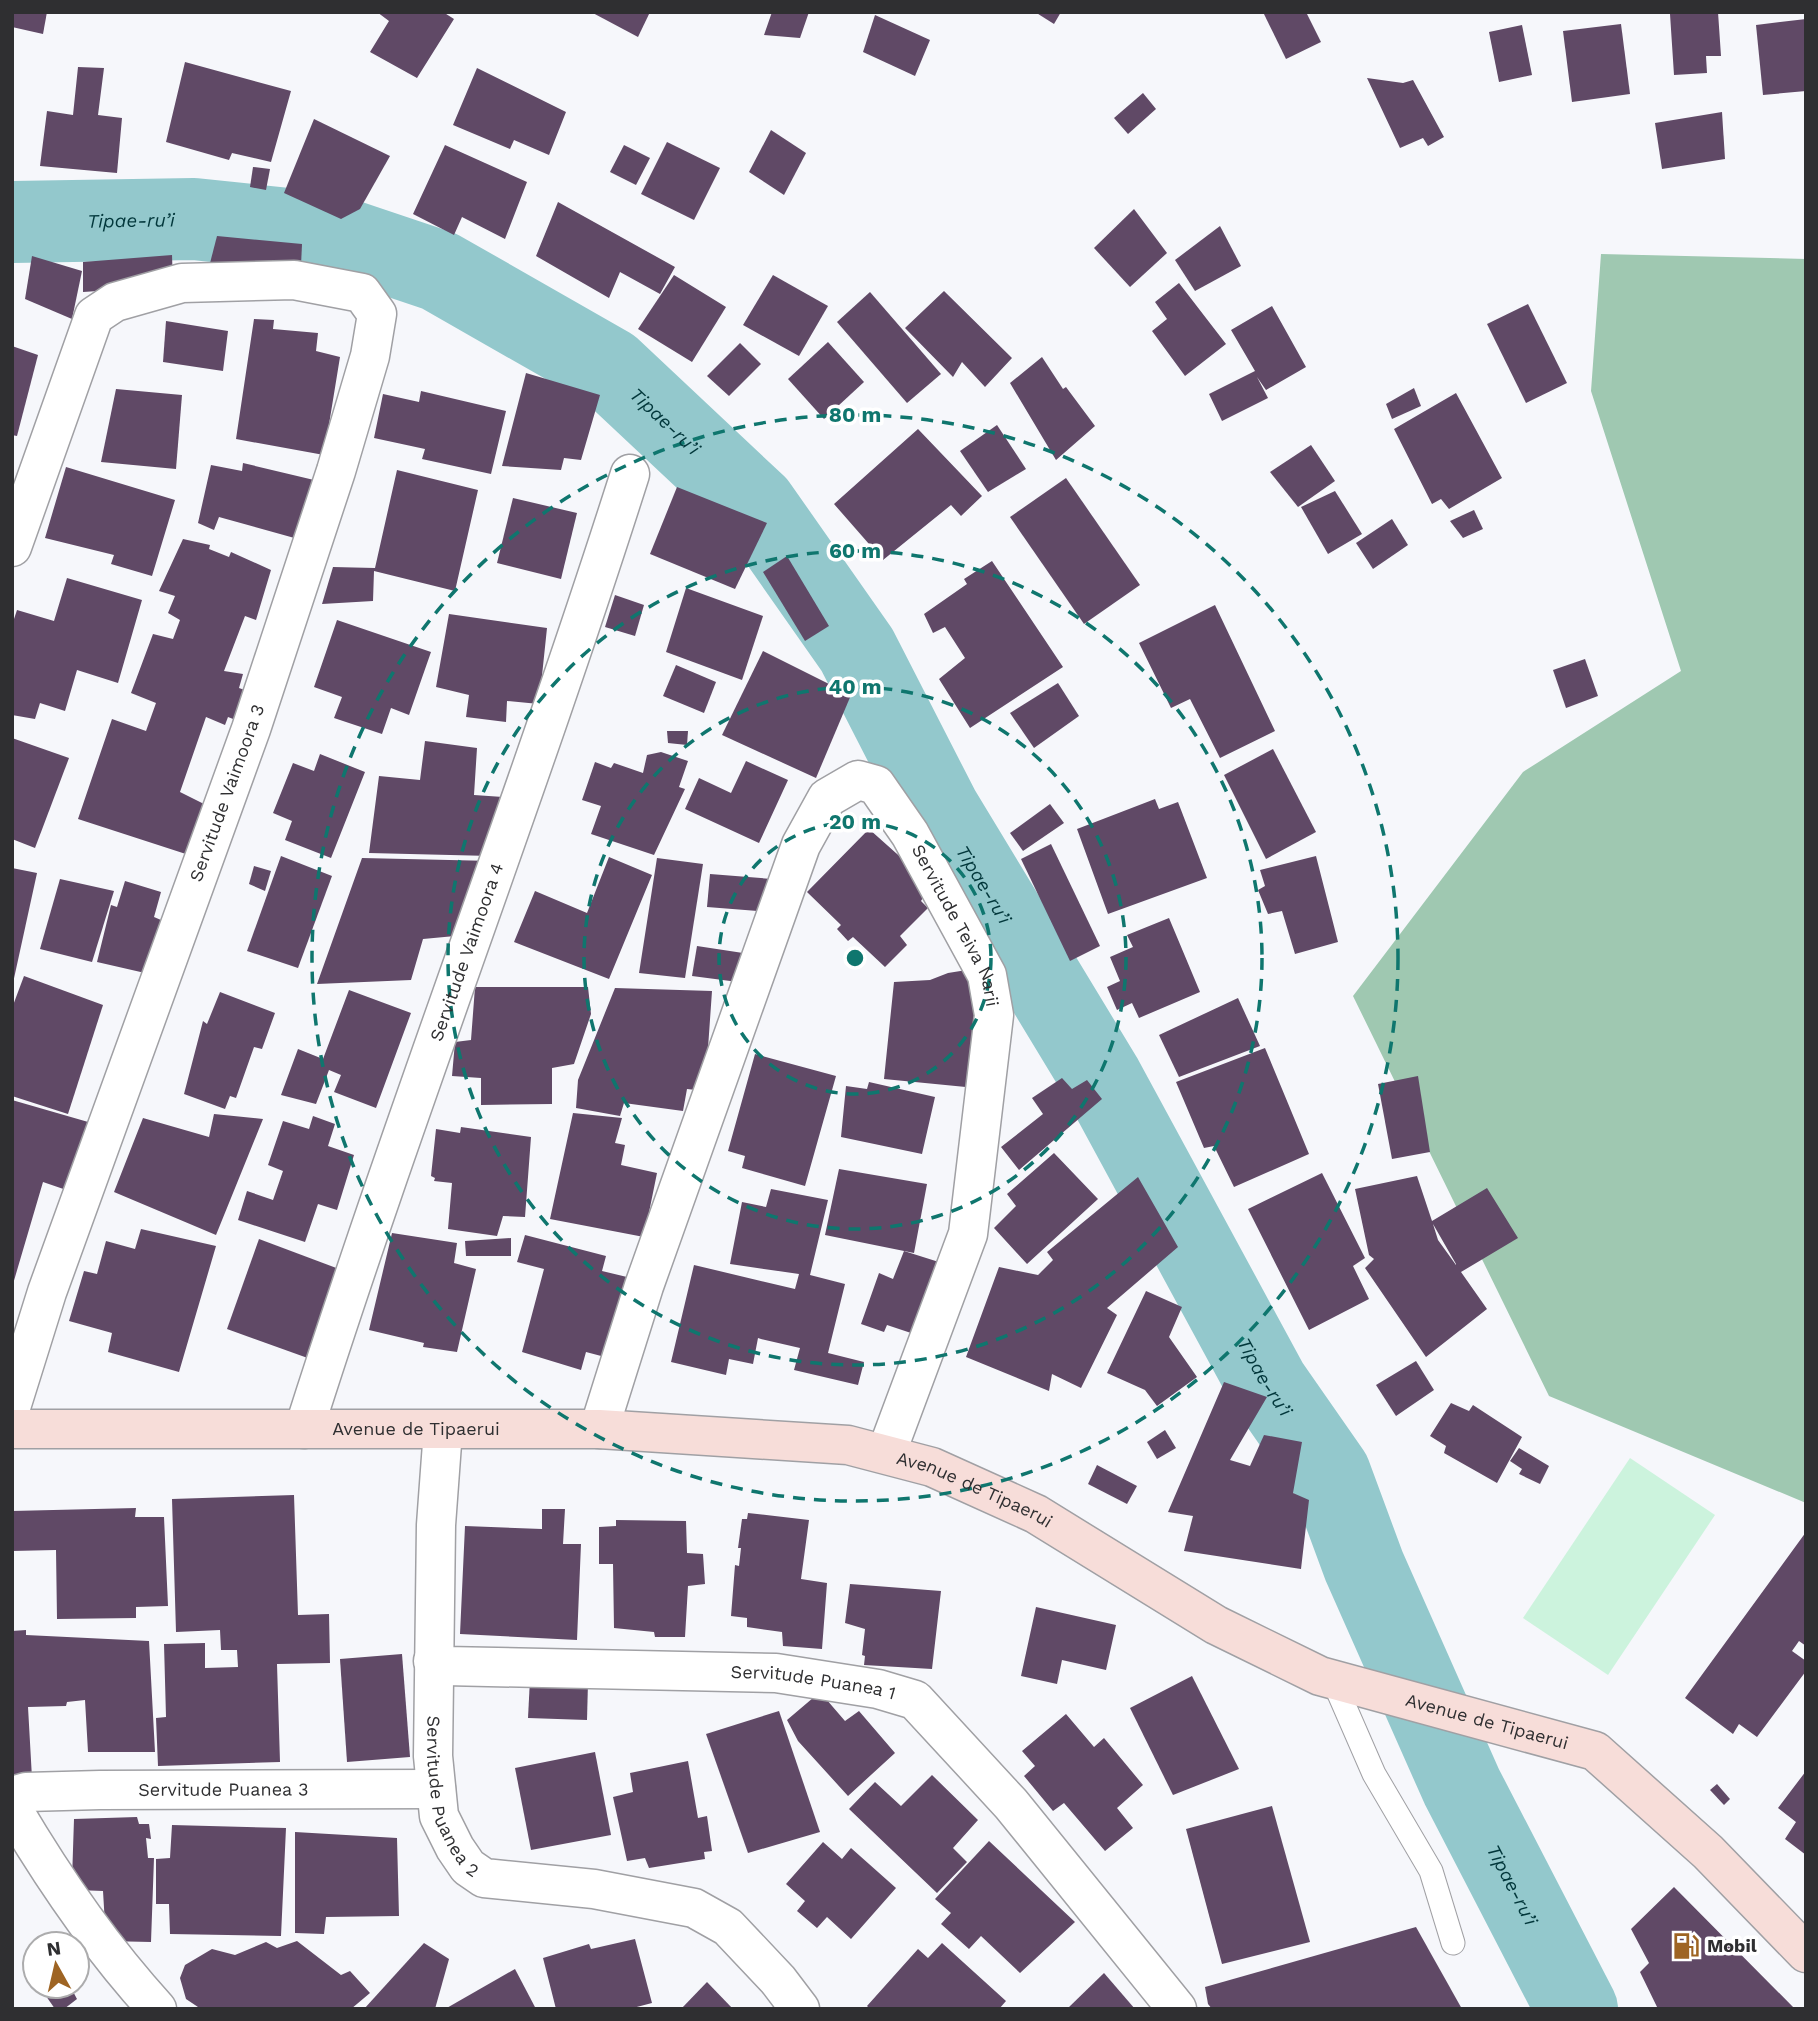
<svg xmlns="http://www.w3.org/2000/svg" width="1818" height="2021" font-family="'Work Sans',sans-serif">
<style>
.green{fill:#ccf3dd}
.forest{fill:#9fc8b1}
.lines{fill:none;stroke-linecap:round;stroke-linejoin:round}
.river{stroke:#93c8cc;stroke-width:82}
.building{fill:#604966;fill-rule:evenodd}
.lane-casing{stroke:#a0a0a4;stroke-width:25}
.street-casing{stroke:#a0a0a4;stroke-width:41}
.secondary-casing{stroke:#a0a0a4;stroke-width:41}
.lane{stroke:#fff;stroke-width:23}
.street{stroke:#fff;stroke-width:38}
.secondary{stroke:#f7ddd9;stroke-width:38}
.ring{fill:none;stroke:#0f766e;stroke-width:3.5;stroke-dasharray:12 9}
.labels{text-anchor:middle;stroke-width:7;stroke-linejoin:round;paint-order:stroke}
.street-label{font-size:18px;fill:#2f2f31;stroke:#fff}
.poi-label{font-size:18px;font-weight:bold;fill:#2f2f31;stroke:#fff;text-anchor:start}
.water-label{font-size:19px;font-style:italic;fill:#02373b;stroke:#fff}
.centre{fill:#0f766e;stroke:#fff;stroke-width:3.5}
.ring-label{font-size:21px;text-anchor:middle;font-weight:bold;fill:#0f766e;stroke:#fff;stroke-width:7;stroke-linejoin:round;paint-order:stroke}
</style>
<rect width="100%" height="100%" fill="#f6f7fb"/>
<polygon class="green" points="1630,1458 1715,1515 1608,1675 1523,1618"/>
<polygon class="forest" points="1601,254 1806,259 1806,1503 1549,1396 1353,996 1523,772 1681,671 1591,391"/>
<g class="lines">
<path class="river" id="s1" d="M 12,222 L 194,219 L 326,233 L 439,271 L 609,368 L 756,506 L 857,650 L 939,810 L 1102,1079 L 1268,1385 L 1330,1474 L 1364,1566 L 1462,1787 L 1577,2009"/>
</g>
<g class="building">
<polygon points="12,12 47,12 43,34 12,27"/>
<polygon points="377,12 443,12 454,19 417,78 370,52 389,21"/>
<polygon points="591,12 650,12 638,37"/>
<polygon points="772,12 809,12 800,38 764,35"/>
<polygon points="1035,12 1061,12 1054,24"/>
<polygon points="1263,12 1306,12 1321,42 1286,59"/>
<polygon points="1718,12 1721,56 1706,56 1707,73 1674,75 1670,14"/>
<polygon points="875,15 930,40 915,76 863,52"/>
<polygon points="1806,19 1806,91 1763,95 1756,25"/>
<polygon points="1621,24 1630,94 1572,102 1563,31"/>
<polygon points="1522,25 1532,75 1499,82 1489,32"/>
<polygon points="185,62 291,91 271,162 232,153 229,160 166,142"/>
<polygon points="78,67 104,68 98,115 122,118 117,173 40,166 47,111 73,115"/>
<polygon points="477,68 566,112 549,155 514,140 510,149 453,125"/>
<polygon points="1367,78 1403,83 1413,80 1444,137 1428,146 1423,138 1400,148"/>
<polygon points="1143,93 1156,109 1128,134 1114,118"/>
<polygon points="1722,112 1725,159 1662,169 1655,123"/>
<polygon points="314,119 390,156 360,209 341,219 284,193"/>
<polygon points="771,130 806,153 784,195 749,172"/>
<polygon points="667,142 720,168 694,220 641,194"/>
<polygon points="445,145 527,182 505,239 462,217 454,235 413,214"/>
<polygon points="624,145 650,158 636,185 610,172"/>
<polygon points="253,167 270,169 266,190 250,187"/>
<polygon points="558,202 675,267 660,294 620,272 609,298 536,256"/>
<polygon points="1134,209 1167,253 1130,287 1094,248"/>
<polygon points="1220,226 1241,266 1195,291 1175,260"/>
<polygon points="217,236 302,244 301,266 209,267"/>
<polygon points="172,255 173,286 83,292 83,262"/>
<polygon points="32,256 82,271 72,319 25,299"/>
<polygon points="674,275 726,307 692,362 638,329"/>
<polygon points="773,275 828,306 799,356 743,325"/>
<polygon points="1179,283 1226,344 1185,376 1152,331 1167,319 1155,302"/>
<polygon points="944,291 1012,358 985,387 962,362 953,377 905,328"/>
<polygon points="870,292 941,374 907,403 837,322"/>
<polygon points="1528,304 1567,383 1526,403 1487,324"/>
<polygon points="1272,306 1306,367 1266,390 1257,377 1268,398 1222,421 1209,394 1255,371 1231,330"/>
<polygon points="254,319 274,320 273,329 318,333 316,351 340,357 324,455 236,439"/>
<polygon points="166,321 228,331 223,371 163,362"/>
<polygon points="828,342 864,382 824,419 788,379"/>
<polygon points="740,343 761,364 729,396 707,376"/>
<polygon points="12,346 38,355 17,436 12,435"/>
<polygon points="1042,357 1063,389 1066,387 1095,426 1056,460 1010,383"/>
<polygon points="526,373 600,395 581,460 564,458 561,470 502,466"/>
<polygon points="1414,388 1421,406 1392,419 1386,404"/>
<polygon points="116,389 182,395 176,469 101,462"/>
<polygon points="421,391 506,411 491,474 422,459 425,449 374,438 383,394 419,402"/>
<polygon points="1456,393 1502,478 1449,509 1441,499 1432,504 1394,429"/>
<polygon points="997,425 1026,469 988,492 960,451"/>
<polygon points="918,429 982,496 961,516 951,505 883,560 834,504"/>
<polygon points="1311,445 1335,481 1298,507 1270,472"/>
<polygon points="243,463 314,480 298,539 219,517 214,530 198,523 211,465 242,471"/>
<polygon points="66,467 175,500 152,576 111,564 114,555 45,538"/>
<polygon points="397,470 478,490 455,591 374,571 373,601 322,604 333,567 375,568"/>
<polygon points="1066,478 1140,585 1084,624 1010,517"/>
<polygon points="677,487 767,523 735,589 650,554"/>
<polygon points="1335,491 1362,534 1328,554 1301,507"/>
<polygon points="513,498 577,513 561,579 497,563"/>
<polygon points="1474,510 1483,529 1463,538 1450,521"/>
<polygon points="1392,519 1408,545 1373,569 1356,543"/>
<polygon points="183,539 210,545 209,549 229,557 231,552 271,570 256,620 245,616 224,671 243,674 239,688 256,694 246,724 228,717 225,725 206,717 180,792 208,806 192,856 78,819 112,719 146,731 156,703 131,693 153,634 173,639 180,620 168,613 175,596 159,591"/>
<polygon points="787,556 829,626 805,641 763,572"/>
<polygon points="992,561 1063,667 970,728 939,679 965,658 945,627 933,633 924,614 967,584 964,579"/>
<polygon points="67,578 142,600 118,683 77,670 65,711 40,703 35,719 12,715 12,625 17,610 54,621"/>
<polygon points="686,588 763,616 742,680 666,652"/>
<polygon points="615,595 644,605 635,636 605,627"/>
<polygon points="1215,605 1275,731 1220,758 1190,699 1171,708 1139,643"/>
<polygon points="449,614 547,628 539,704 507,701 506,722 466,717 469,695 436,687"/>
<polygon points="337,620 431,652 409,715 391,708 382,734 334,718 342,697 314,687"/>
<polygon points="763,651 851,695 816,778 722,735"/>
<polygon points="1585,659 1598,696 1566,708 1553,670"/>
<polygon points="676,665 716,682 704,713 663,696"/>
<polygon points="1058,683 1079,716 1034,748 1010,713"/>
<polygon points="667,731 688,731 687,745 668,743"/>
<polygon points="12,738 69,758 35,848 12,839"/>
<polygon points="425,741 477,748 474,795 503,797 491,856 369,853 379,776 420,780"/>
<polygon points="1273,749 1316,832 1266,859 1224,775"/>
<polygon points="661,752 688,761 679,787 685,789 654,855 591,834 601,806 582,800 595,762 611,768 614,763 643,773 647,755"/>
<polygon points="320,754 365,772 331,858 285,840 292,821 273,813 293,763 314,771"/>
<polygon points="746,761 788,780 759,843 685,809 699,778 731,793"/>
<polygon points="1155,799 1159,809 1178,802 1207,878 1108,914 1077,829"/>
<polygon points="1050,804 1064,823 1023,851 1010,833"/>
<polygon points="869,829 915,870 927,891 921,901 928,908 900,936 907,945 885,967 853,937 848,941 837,929 841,925 807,892"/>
<polygon points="1051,844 1100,946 1070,961 1021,859"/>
<polygon points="281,856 332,876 298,968 247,951"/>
<polygon points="1316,856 1338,942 1295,954 1282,911 1268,914 1258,890 1265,886 1260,870"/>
<polygon points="609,857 652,875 609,979 514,942 535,891 587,913"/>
<polygon points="362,858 493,861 455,936 423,939 411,980 317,984"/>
<polygon points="657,858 703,864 685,978 639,973"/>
<polygon points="254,866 271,871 265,891 249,884"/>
<polygon points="12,868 37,873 13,983 12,983"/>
<polygon points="710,874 772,879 770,912 707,907"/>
<polygon points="60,879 114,891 92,962 40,949"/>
<polygon points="125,881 161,892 154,917 161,920 145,973 97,962 111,905 117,907"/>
<polygon points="1169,918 1200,992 1139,1018 1132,1003 1117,1010 1107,987 1120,981 1110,957 1133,947 1127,935"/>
<polygon points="697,946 743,953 738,982 692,976"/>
<polygon points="973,969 972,1006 983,1009 976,1088 884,1079 894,982 930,980 948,973"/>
<polygon points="24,976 103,1005 68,1114 12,1096 12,1008"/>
<polygon points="475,987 588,987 591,1014 574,1064 552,1068 552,1104 481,1105 481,1078 452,1076 455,1042 471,1040"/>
<polygon points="615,988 712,991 705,1091 687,1089 683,1111 624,1103 620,1116 576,1108 578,1080"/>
<polygon points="349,990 411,1013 376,1108 334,1092 341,1075 329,1070 316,1104 281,1095 298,1049 323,1059"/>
<polygon points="220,992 275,1013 262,1049 254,1047 236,1098 230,1096 225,1109 184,1094 203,1021 207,1024"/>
<polygon points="1238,998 1260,1046 1179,1077 1159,1035"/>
<polygon points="1265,1048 1309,1154 1234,1187 1214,1146 1204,1148 1176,1082"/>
<polygon points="755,1054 836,1076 805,1186 742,1168 745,1156 728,1151"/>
<polygon points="1418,1076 1430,1152 1392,1159 1378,1084"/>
<polygon points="1062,1078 1072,1089 1087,1080 1102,1099 1019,1170 1001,1147 1043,1114 1032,1098"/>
<polygon points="869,1082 935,1097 922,1154 841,1137 846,1086 867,1089"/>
<polygon points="12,1100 102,1126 78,1194 43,1182 13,1284"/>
<polygon points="573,1113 622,1118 615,1143 625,1145 621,1165 657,1173 644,1237 550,1219"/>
<polygon points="214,1114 263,1119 216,1235 114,1192 143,1118 209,1137"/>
<polygon points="313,1116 335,1124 328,1146 354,1155 337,1210 318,1204 305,1242 238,1220 247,1191 273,1200 283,1171 268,1165 283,1121 309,1129"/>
<polygon points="461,1127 531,1137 525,1217 503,1216 497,1236 448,1229 452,1183 434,1181 435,1178 431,1176 436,1129 460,1133"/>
<polygon points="1054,1153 1098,1199 1027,1264 994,1228 1016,1206 1007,1194"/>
<polygon points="839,1169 927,1184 914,1253 825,1235"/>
<polygon points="1322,1173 1365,1258 1353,1266 1369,1299 1309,1330 1248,1209"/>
<path d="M 1417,1176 L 1432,1221 L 1487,1188 L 1518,1238 L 1461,1272 L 1487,1309 L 1426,1357 L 1365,1268 L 1374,1259 L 1369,1255 L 1355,1189 ZM 1433,1224 L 1456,1264 L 1456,1265 L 1438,1240 Z"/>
<polygon points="1138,1177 1178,1247 1107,1308 1117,1315 1081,1388 1052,1374 1049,1391 966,1357 999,1267 1038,1275 1053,1260 1047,1252"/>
<polygon points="771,1189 828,1200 810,1275 845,1284 828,1353 864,1362 858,1385 794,1370 800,1348 761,1339 758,1338 753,1364 729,1359 726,1375 671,1362 694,1265 795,1289 799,1274 730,1264 742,1202 766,1207"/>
<polygon points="141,1229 216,1246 179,1372 108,1352 112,1333 69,1321 84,1271 97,1274 106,1241 135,1249"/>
<polygon points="392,1233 457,1243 454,1263 476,1269 457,1352 423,1347 424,1343 369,1330"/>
<polygon points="525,1235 606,1256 602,1271 627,1277 605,1357 586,1352 581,1370 522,1352 544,1269 517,1262"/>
<polygon points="511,1238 511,1256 466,1256 465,1241"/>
<polygon points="259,1239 347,1272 316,1361 227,1329"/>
<polygon points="904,1251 942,1263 917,1335 887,1325 884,1332 861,1324 879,1273 893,1279"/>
<polygon points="1146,1291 1182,1307 1169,1337 1197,1377 1157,1406 1145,1390 1107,1373"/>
<polygon points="1416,1361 1434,1390 1396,1416 1376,1385"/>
<polygon points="1224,1382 1267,1397 1230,1460 1250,1466 1264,1435 1302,1442 1293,1493 1309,1500 1301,1569 1184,1551 1193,1516 1168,1512"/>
<polygon points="1451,1403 1469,1411 1473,1405 1522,1437 1497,1483 1444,1453 1446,1446 1430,1436"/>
<polygon points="1165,1430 1176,1448 1157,1459 1147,1442"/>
<polygon points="1519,1448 1549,1466 1540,1484 1519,1474 1522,1469 1510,1461"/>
<polygon points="1097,1465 1137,1486 1127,1504 1088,1484"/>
<polygon points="294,1495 298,1615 329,1614 330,1663 277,1664 280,1762 158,1766 156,1718 166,1717 164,1644 205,1643 205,1668 238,1667 237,1650 221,1650 220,1630 176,1632 172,1499"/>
<polygon points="136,1508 135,1517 164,1517 168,1606 136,1607 136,1618 57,1619 56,1550 12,1551 12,1511"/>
<polygon points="542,1509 565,1509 563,1544 581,1544 577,1640 460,1634 465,1526 542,1529"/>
<polygon points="748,1513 809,1520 801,1579 827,1583 822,1649 783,1646 782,1632 747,1627 747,1618 731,1616 735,1565 739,1566 741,1548 738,1548 742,1519 747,1519"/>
<polygon points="616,1520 686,1521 687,1553 703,1554 705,1584 688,1586 685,1637 655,1637 654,1632 614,1628 613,1564 599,1564 599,1527 616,1526"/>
<polygon points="1806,1532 1806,1646 1799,1641 1792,1651 1806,1661 1806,1671 1757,1737 1739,1724 1733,1734 1685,1698"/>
<polygon points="850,1584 941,1591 932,1669 864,1665 865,1656 862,1655 865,1629 845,1623"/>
<polygon points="1036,1607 1116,1625 1106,1670 1062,1660 1057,1684 1021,1676"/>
<polygon points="26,1630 26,1635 149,1641 155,1752 88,1752 85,1700 67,1702 66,1706 28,1707 32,1778 12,1778 12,1631"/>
<polygon points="402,1654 410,1757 347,1762 340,1659"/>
<polygon points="1192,1676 1239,1769 1173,1795 1130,1708"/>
<polygon points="530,1679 588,1682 587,1720 528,1718"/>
<polygon points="820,1692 845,1721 859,1711 895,1753 848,1796 798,1741 787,1720"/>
<polygon points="779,1711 820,1832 748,1853 706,1734"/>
<polygon points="1066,1714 1094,1747 1104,1738 1143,1785 1117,1808 1133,1828 1105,1851 1064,1803 1053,1811 1024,1776 1035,1766 1022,1751"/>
<polygon points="595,1752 611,1835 531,1850 515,1768"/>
<polygon points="688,1761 698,1818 707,1816 712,1851 704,1852 705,1859 649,1868 645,1858 627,1861 613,1797 633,1792 630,1773"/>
<polygon points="1806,1771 1806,1855 1785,1839 1796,1822 1778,1808"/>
<polygon points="932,1775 978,1820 953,1848 967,1862 937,1893 849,1809 875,1782 901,1806"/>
<polygon points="1717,1784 1730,1799 1724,1805 1710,1790"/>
<polygon points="1272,1806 1310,1942 1222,1964 1186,1829"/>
<polygon points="137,1817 139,1824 149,1824 151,1839 146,1838 148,1858 154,1858 151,1942 106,1941 103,1891 77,1890 72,1880 74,1819"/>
<polygon points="172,1825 286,1828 281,1936 170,1934 169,1904 156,1904 156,1859 170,1858"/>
<polygon points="295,1832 397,1838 399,1916 326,1917 324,1934 295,1933"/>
<polygon points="989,1841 1075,1922 1020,1973 981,1936 969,1949 941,1924 951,1913 935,1899"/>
<polygon points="823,1842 842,1859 851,1848 896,1888 851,1939 827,1917 817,1928 797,1911 805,1901 786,1884"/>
<polygon points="1674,1887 1795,2009 1658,2009 1640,1972 1649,1963 1631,1929"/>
<polygon points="1416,1927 1462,2009 1212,2009 1208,2004 1205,1987"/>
<polygon points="635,1939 652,2003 629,2009 556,2009 543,1958 589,1944 591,1949"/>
<polygon points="297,1941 341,1975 350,1971 370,1993 351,2009 201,2009 186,1999 180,1978 185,1965 212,1949 235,1955 266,1942 277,1948"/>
<polygon points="424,1943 449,1959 435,2009 364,2009"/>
<polygon points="942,1943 1006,2001 999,2009 870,2009 867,2006 918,1949 928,1958"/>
<polygon points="515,1969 536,2009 445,2009"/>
<polygon points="1104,1973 1135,2009 1067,2009"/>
<polygon points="707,1982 733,2009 681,2009"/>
<polygon points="59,1986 70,1986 77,1999 64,2009 55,2009 46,1996"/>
</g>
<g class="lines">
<defs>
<polyline id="lane" points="1333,1680 1374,1774 1431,1871 1453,1943"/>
<g id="street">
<polyline points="12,547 94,316 115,302 182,283 294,280 362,293 377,314 370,356 336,471 251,729 47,1292 12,1404"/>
<path id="s2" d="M 304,1429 C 406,1108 528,795 630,474"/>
<path id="s3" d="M 599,1429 L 644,1286 L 801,845 L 827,798 L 858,780 L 876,785 L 910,834 L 987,975 L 994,1015 L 968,1234 L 886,1454"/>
<path id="s4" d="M 443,1430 L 436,1525 L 433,1756 L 439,1816 L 455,1848 L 468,1867 L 484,1878 L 594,1889 L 694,1908 L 728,1927 L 778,1980 L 800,2009"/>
<path id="s5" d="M 433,1661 L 445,1666 L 776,1673 L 878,1689 L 915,1700 L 1011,1804 L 1177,2009"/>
<path id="s6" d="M 12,1796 L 26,1792 L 100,1790 L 436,1789"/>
<path d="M 12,1808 C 55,1881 100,1947 157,2009"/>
</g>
<g id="secondary">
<path id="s7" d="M 12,1429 L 599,1429 L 848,1445 L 932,1467 L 1036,1514 L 1216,1625 L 1320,1676 L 1595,1751 L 1708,1852 L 1806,1953"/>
</g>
</defs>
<use href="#lane" class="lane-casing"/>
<use href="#street" class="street-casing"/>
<use href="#secondary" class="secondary-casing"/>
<use href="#lane" class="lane"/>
<use href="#street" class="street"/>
<use href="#secondary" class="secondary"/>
</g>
<g class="ring">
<circle cx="855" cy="958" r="136"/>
<circle cx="855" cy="958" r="271"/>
<circle cx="855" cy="958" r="407"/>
<circle cx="855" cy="958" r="543"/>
</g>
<defs>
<symbol id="fuel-bare" viewBox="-9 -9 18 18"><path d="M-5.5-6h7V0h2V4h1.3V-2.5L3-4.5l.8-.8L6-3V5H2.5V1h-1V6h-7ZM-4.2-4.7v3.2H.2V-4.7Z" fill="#9e6423" stroke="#fff" stroke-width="2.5" paint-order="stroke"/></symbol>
</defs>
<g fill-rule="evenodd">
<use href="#fuel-bare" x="1667" y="1927" width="38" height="38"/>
</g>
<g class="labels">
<g class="street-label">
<text transform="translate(227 793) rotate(-70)" y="6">Servitude Vaimoora 3</text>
<text dy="6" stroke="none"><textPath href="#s3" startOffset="889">Servitude Teiva Narii</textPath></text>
<text dy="6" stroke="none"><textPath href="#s2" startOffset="504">Servitude Vaimoora 4</textPath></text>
<text dy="6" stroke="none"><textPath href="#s7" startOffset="404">Avenue de Tipaerui</textPath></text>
<text dy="6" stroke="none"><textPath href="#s7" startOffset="971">Avenue de Tipaerui</textPath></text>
<text dy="6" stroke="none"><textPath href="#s5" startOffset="382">Servitude Puanea 1</textPath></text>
<text dy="6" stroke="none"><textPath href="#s7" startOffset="1538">Avenue de Tipaerui</textPath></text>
<text dy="6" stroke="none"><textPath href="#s6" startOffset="212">Servitude Puanea 3</textPath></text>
<text dy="6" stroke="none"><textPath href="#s4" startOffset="371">Servitude Puanea 2</textPath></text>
</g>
<g class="poi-label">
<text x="1707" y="1952">Mobil</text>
</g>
<g class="water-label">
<text dy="7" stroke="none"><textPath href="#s1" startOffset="119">Tipae-ru’i</textPath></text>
<text dy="7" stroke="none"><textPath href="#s1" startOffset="707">Tipae-ru’i</textPath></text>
<text dy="7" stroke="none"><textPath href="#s1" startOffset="1274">Tipae-ru’i</textPath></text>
<text dy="7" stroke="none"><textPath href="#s1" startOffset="1841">Tipae-ru’i</textPath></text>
<text dy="7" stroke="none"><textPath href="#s1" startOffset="2408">Tipae-ru’i</textPath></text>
</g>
</g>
<circle cx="855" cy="958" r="10" class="centre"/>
<g class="ring-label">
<text x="855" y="422">80 m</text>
<text x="855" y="558">60 m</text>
<text x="855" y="694">40 m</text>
<text x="855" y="829">20 m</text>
</g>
<rect width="1818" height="2021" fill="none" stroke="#2f2f31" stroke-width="28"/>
<g transform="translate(56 1965) rotate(352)"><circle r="33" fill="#ffffff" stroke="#acacad" stroke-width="2"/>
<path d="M0-5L12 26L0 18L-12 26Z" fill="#9e6423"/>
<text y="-10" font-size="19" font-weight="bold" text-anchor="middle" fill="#2f2f31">N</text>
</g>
</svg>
